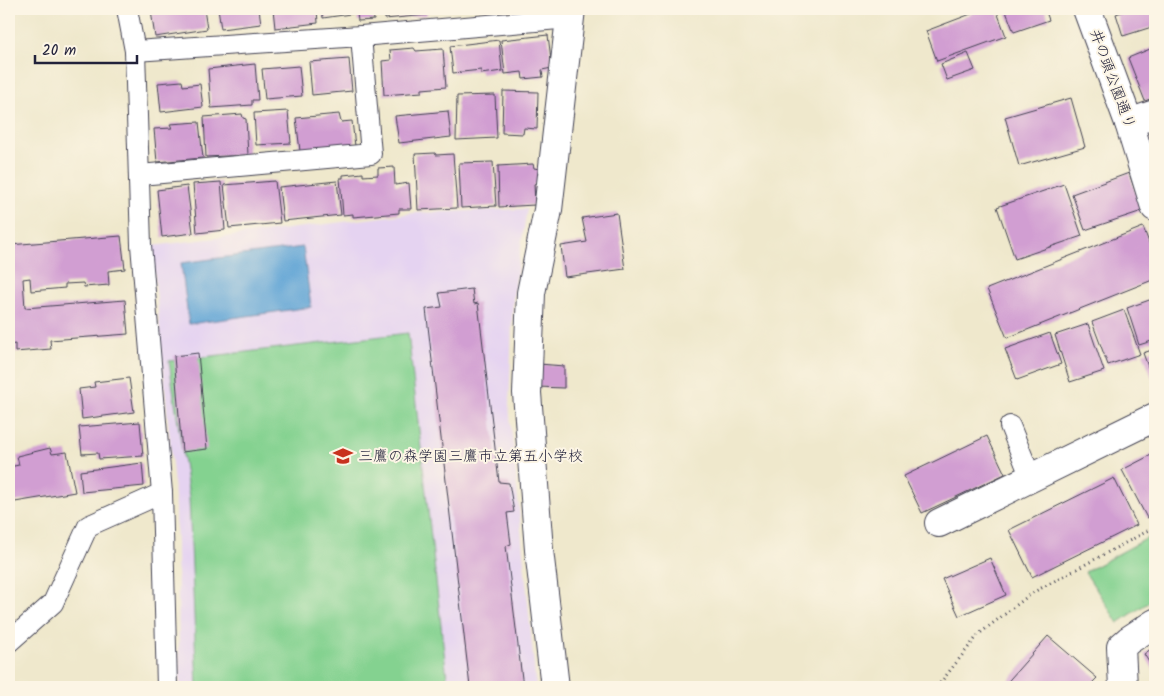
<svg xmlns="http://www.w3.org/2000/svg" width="1164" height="696" font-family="Kalam,'Klee One',sans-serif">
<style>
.built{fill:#e5d3f1}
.green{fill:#84d290;stroke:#537a66}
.water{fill:#62a5d6;stroke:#426488}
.building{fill:#d19ed2}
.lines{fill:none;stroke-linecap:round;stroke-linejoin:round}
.service-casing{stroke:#414051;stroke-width:22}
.minor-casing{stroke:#414051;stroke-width:30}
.path{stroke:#414051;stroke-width:3;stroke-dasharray:1 4;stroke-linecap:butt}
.service{stroke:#fff;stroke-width:20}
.minor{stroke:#fff;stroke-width:28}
.labels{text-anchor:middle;stroke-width:4;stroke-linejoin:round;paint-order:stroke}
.street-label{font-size:15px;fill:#22223b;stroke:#fcf5e5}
.poi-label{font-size:15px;fill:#22223b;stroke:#fcf5e5;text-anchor:start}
</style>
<rect width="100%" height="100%" fill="#fcf5e5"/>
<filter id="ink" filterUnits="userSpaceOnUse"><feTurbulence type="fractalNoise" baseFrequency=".02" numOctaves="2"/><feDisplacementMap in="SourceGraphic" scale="10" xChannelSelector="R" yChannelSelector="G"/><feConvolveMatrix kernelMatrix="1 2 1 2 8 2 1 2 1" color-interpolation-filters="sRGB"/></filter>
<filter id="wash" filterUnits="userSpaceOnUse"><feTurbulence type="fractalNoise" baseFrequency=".0096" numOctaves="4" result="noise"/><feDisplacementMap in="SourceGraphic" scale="20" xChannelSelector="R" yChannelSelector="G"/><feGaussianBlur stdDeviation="1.12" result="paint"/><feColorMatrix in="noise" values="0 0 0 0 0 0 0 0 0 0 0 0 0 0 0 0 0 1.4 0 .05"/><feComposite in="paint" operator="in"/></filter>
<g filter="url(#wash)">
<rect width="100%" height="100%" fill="#efe8cc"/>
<polygon class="built" points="527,209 513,298 509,405 536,687 180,687 176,507 152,246 414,213"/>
<g class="green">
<polygon points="408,333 448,687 197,687 189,497 169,361"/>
<polygon points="1155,534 1155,598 1118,623 1085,572"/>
</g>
<polygon class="water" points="303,247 311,307 189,324 181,263"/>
<g id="blocks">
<g class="building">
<polygon points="161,9 204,9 207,29 155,37 151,11"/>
<polygon points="218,9 259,9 261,24 221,29"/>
<polygon points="273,9 317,9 318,23 275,28"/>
<polygon points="322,9 373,9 374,20 358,21 357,13 323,18"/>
<polygon points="385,9 427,9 427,15 385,19"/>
<polygon points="984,9 996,9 1006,36 937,61 926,31"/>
<polygon points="1005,9 1045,9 1049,20 1014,32"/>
<polygon points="1130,9 1155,9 1155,26 1123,36 1116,14"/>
<polygon points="548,35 552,68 542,70 543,77 523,79 522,72 505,74 501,40"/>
<polygon points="499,40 502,71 481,74 481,70 453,73 450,46"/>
<polygon points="1155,47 1155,97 1145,101 1128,58"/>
<polygon points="414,48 416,51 443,49 446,87 422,89 422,92 384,95 382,61 391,60 390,50"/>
<polygon points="968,53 975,70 947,80 941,64"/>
<polygon points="349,59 352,91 312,95 309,62"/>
<polygon points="255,64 258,100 252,100 252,105 211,108 208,69"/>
<polygon points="299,66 302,96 265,99 262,69"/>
<polygon points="182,81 183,86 200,84 203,107 161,112 158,83"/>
<polygon points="503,91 538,92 537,129 524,128 523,134 502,133"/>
<polygon points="495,95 497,138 456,140 457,96"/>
<polygon points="1071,98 1085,147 1019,166 1005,117"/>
<polygon points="288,111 291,143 256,145 254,113"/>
<polygon points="448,111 451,137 399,143 395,116"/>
<polygon points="242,114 243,118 246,119 248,155 206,157 204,117"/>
<polygon points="339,114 341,122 352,121 355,146 300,151 296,118"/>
<polygon points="199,122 203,158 157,162 154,129 172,128 170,124"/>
<polygon points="1155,140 1155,172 1146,142"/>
<polygon points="435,153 436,155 453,154 457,208 418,210 415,154"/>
<polygon points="493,162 496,206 461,208 459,163"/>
<polygon points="533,164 534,168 539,169 539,182 534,184 535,205 499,207 498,166"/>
<polygon points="394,167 395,185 409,183 411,209 399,209 399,213 353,217 353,214 343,215 340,178 343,178 343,175 363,173 363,176 378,175 378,168"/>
<polygon points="1129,173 1142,211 1085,230 1072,194"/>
<polygon points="275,181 280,223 229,228 224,185"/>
<polygon points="337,181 341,215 283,221 279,187"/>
<polygon points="221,182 225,230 197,233 193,184"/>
<polygon points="1064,184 1082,236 1015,259 997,207"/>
<polygon points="187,186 193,233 162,237 157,190"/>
<polygon points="617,213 625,269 565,277 561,246 587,242 582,218"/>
<polygon points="1143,227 1155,258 1155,279 1007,338 987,289"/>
<polygon points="121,236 125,269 108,271 109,285 84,287 83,283 65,284 65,288 31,291 30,278 23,279 25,308 125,300 128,334 50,340 51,349 15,352 15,344 9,345 9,310 12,309 9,280 9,245"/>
<polygon points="472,289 474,304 478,303 499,482 509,483 514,512 507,513 511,544 506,546 523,687 470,687 426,309 442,307 439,293"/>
<polygon points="1155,298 1155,340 1139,345 1127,308"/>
<polygon points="1124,310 1140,354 1108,365 1092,322"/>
<polygon points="1088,324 1104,371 1070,382 1055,335"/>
<polygon points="1050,333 1061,364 1017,380 1005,349"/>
<polygon points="1155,349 1155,386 1143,353"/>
<polygon points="198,353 207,449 182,452 174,356"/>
<polygon points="539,364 564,366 564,388 538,387"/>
<polygon points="129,378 134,412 82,419 79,389 95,387 94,382"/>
<polygon points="140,422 143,456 99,459 98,453 82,454 79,427"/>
<polygon points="987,436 1005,474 922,513 904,476"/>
<polygon points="50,448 52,454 67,452 75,492 9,503 9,467 19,465 17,456"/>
<polygon points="1155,453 1155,514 1147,518 1122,470"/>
<polygon points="142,463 144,486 82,492 80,471"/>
<polygon points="1114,478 1137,525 1032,577 1009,530"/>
<polygon points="990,558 1006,595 959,616 942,579"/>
<polygon points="1048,636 1097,678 1088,687 1003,687"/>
<polygon points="1155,646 1155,672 1144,654"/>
</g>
</g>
</g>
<g filter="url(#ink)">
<use href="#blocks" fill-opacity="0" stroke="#414051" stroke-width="1"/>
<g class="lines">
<defs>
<g id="service">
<polyline points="127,9 135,51 141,245 162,493 167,687"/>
<polyline points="135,51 361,36 570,18"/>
<polyline points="140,175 371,154 361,36"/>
<polyline points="1010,426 1031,478"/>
<polyline points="9,642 53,603 88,526 162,493"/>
</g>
<g id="minor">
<polyline points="1087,9 1129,123 1155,207"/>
<polyline points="1129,123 1155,114"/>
<polyline points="939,523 1155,417"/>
<polyline points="555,687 539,550 527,393 531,293 548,210 571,9"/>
<polyline points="1123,687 1121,647 1129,640 1155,623"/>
</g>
</defs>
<use href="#service" class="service-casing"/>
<use href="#minor" class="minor-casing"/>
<polyline class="path" points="937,687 979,634 1032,593 1155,527"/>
<use href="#service" class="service"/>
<use href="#minor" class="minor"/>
</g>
</g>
<defs>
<symbol id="school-bare" viewBox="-9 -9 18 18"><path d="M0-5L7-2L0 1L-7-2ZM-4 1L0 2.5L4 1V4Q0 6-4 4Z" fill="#c8321e" stroke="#fcf5e5" stroke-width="2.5" paint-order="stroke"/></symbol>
</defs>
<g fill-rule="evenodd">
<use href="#school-bare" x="329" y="442" width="28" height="28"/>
</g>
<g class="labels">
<g class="street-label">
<text transform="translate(1113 79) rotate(70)" y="5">井の頭公園通り</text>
</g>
<g class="poi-label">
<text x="358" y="461">三鷹の森学園三鷹市立第五小学校</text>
</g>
</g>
<rect width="1164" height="696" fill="none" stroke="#fcf5e5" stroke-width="30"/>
<path d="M35 55v8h102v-8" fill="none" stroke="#22223b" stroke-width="2.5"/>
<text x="42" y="55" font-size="15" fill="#22223b" stroke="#fcf5e5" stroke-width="4" paint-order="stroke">20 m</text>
</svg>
